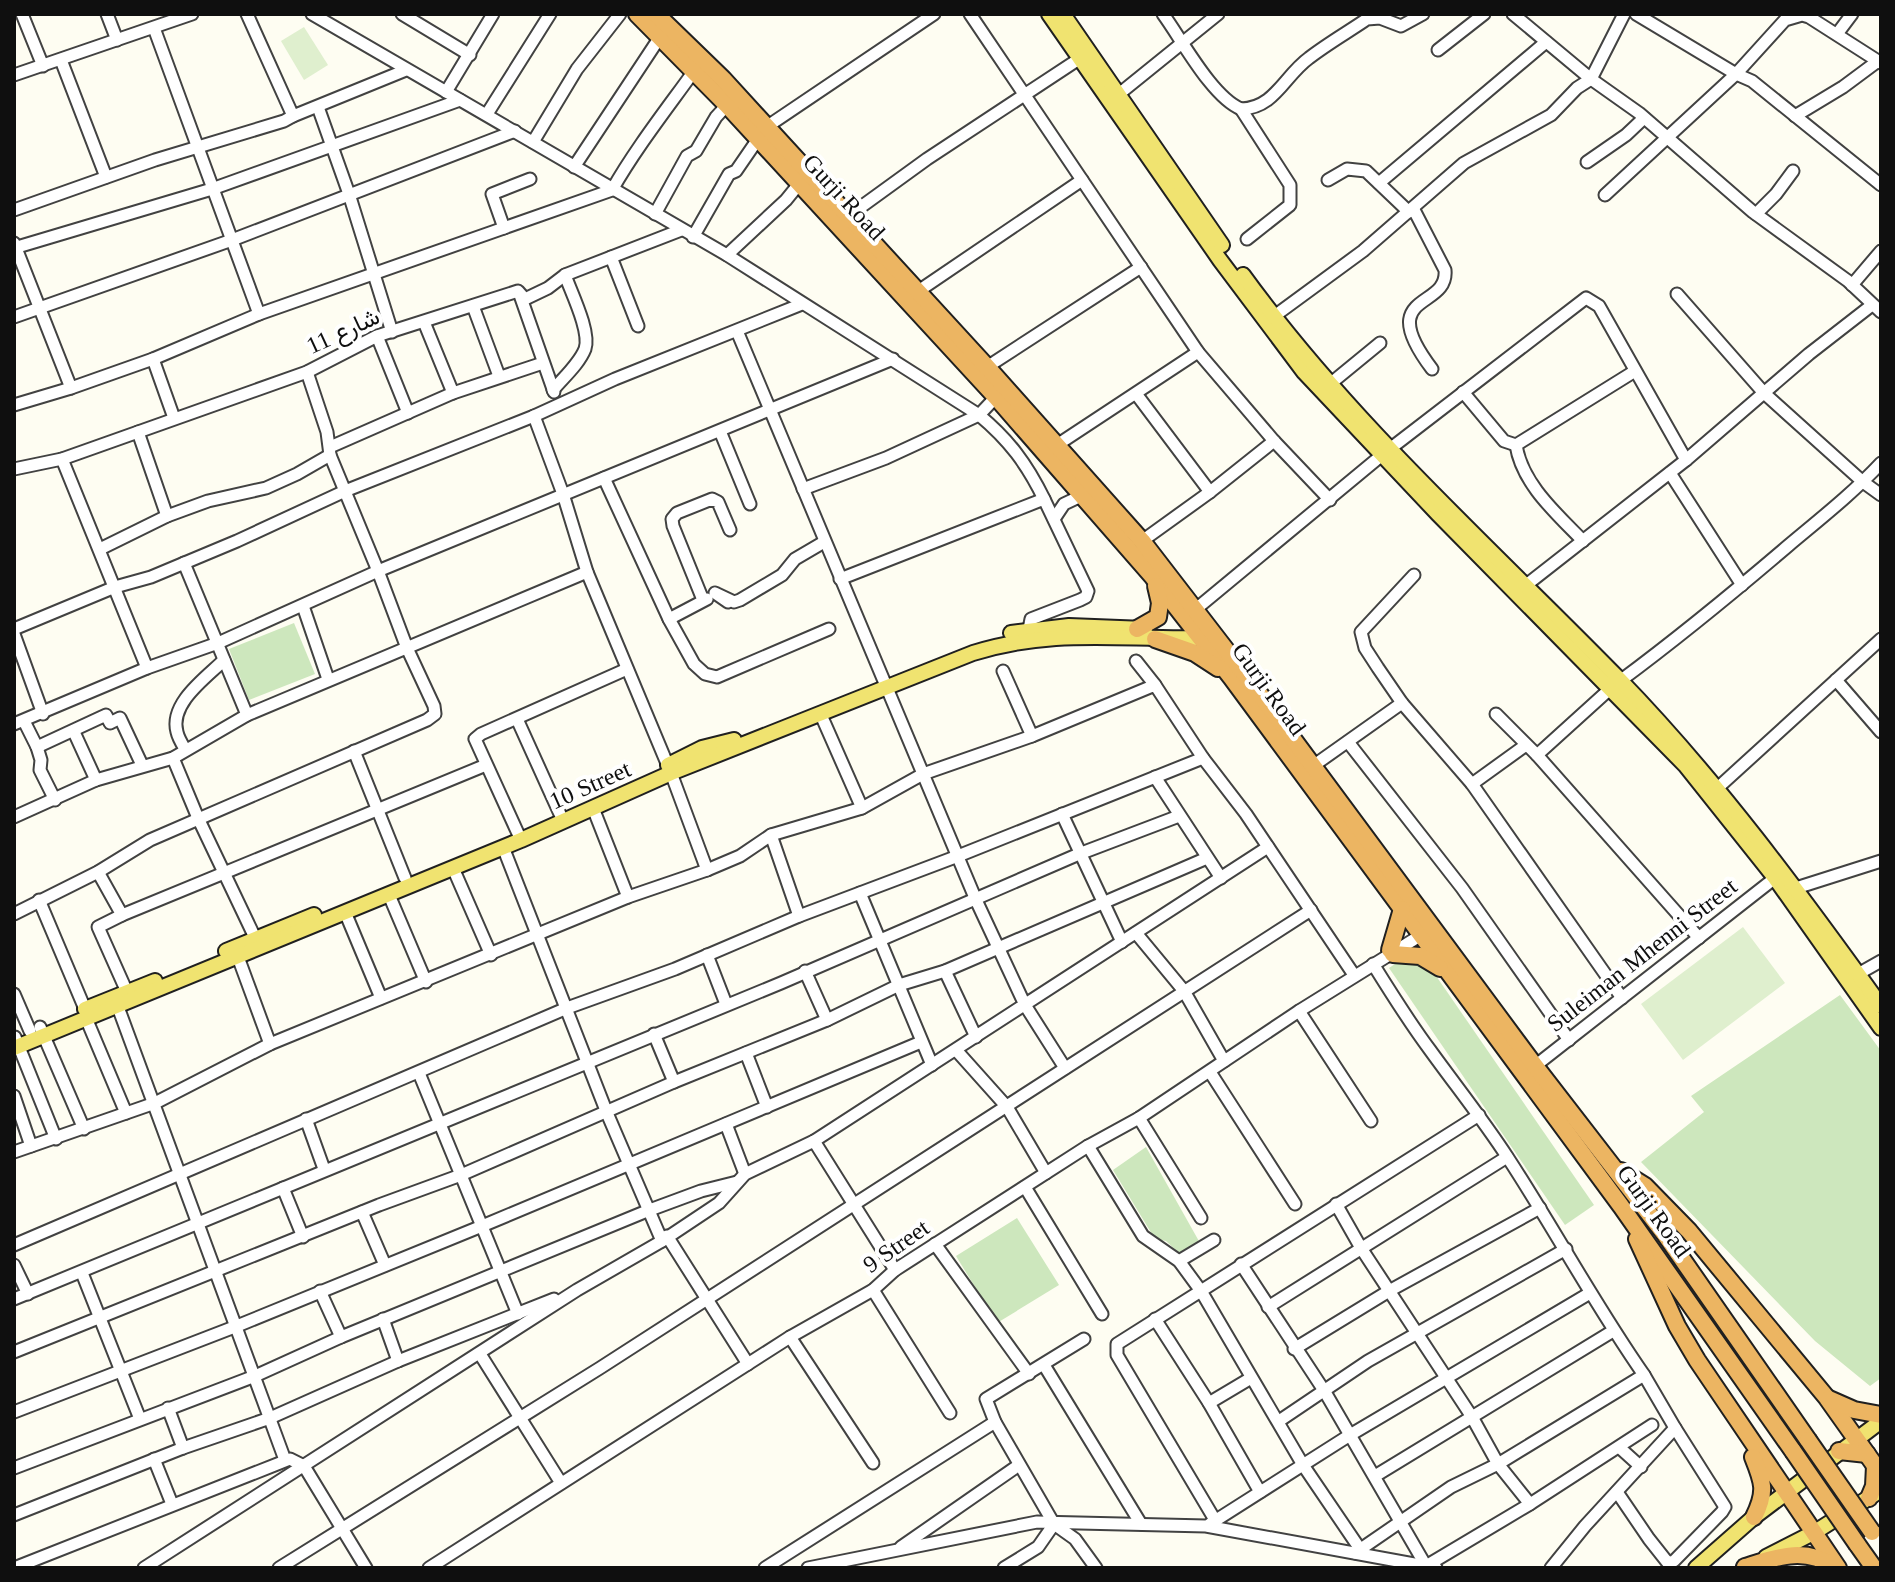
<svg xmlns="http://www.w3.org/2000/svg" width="1895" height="1582" font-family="'Times New Roman',Vazirmatn,serif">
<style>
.green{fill:#cde7bd}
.pitch{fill:#dfefce}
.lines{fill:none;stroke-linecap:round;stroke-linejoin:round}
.minor-casing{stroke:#424242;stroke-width:15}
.major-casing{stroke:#202020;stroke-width:18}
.highway-casing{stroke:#202020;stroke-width:20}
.minor{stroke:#fff;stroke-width:11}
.major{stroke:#f0e370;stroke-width:14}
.highway{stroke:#ecb562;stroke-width:16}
.highway-bridge-casing{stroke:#202020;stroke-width:20;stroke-linecap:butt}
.highway-bridge{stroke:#ecb562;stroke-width:16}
.labels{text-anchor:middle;stroke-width:8;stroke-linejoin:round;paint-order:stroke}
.street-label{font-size:24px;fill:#0f0f0f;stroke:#fff}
</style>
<rect width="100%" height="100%" fill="#fefdf2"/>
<g class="green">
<polygon points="294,623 315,674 249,700 229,649"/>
<polygon points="1401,960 1422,962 1432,970 1594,1205 1565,1225 1389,968"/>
<polygon points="1840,995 1881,1051 1881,1378 1870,1386 1815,1341 1641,1162 1704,1112 1691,1096"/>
<polygon points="1146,1147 1200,1243 1181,1255 1166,1241 1155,1239 1113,1170"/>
<polygon points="1017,1218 1059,1285 997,1323 956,1256"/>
</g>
<g class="pitch">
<polygon points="304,27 328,65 304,80 281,41"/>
<polygon points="1743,927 1785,983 1683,1060 1641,1004"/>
</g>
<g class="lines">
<defs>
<g id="minor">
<polyline points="22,14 43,66"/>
<polyline points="107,14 117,40"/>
<polyline points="247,14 293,116 406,70"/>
<path d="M 312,14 L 727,255 L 979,415 C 1009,440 1027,464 1044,499"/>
<polyline points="402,14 470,55"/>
<polyline points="970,14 1198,352 1274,441 1330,500"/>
<path d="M 1163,14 C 1182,40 1212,97 1241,109 C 1275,108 1284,76 1309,58 C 1327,44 1348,32 1367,19 L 1380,18 L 1401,26 L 1423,14"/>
<polyline points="1513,14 1591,79 1639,113 1753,212 1848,281 1881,312"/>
<polyline points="1636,14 1736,74 1752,81 1881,185"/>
<polyline points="154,28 259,314"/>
<polyline points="1837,34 1852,14"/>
<polyline points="1438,50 1484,14"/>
<polyline points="61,60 106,177"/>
<polyline points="14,75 192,14"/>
<polyline points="446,92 493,14"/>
<polyline points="1119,94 1218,14"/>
<polyline points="318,107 349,194 392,332"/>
<polyline points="1241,109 1290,185 1290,205 1247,239"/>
<polyline points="487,114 550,14"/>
<polyline points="1795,116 1843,87 1878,61"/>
<polyline points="762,130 934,14"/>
<polyline points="533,142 577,69 620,14"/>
<polyline points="1587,162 1626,135 1644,118"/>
<polyline points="574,167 660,37"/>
<polyline points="1328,180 1347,169 1366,171 1409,212"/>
<polyline points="1379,183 1546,42"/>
<polyline points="1605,195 1736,74 1785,20 1802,15 1809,17 1881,63"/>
<path d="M 1413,208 L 1445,270 C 1449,310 1373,291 1432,369"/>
<polyline points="14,210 155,160 284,121 293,116"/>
<polyline points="655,214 687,156 696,151 716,117 727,105"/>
<polyline points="1756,214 1776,194 1793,171"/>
<polyline points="847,217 927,159 1085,55"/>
<polyline points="504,228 492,194 530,179"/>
<polyline points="693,237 729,174 736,171 758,139"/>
<polyline points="14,243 71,388"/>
<polyline points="14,248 212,189 460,100"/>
<polyline points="727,255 786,200 799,184"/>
<polyline points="611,257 638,326"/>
<polyline points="1852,285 1881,251"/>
<polyline points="917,292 1082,180"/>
<polyline points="1677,294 1764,393 1863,482 1881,495"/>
<polyline points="520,295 554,392"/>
<polyline points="473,306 499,376"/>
<polyline points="14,317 232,240 515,131"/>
<polyline points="1273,317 1363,251 1464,163 1551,115 1577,88 1591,79 1624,14"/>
<polyline points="424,322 453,393"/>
<polyline points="737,331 976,900 1025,1005 1065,1068"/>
<polyline points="377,336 408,413"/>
<polyline points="153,359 174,418"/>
<polyline points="987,367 1141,267"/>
<polyline points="1330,384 1380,343"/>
<path d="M 553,390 C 564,377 579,364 585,349 C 591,332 571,292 565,275"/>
<polyline points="1463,392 1504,441 1516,445 1635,371"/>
<polyline points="1137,395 1210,492"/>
<path d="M 14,405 L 71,388 L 153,359 L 259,314 L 612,190 C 636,148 666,110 694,71"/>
<polyline points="534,416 563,494 587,572 671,773 707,870"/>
<polyline points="720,431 750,504"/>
<polyline points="138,432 167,516"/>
<polyline points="1057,445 1198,352"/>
<path d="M 1516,445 C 1522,484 1557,514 1583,541"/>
<polyline points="330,447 453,393 543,363"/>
<polyline points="62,459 147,668"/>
<polyline points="14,469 62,459 307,372 377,336 518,291 525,299 548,288 565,275 681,230"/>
<polyline points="1670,473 1742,585"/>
<polyline points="604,478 669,619 694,664 705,674 717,677 829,629"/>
<polyline points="803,489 886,458 979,415 996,397"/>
<polyline points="1054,519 1064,504 1083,495"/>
<polyline points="1142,541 1210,492 1274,441"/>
<polyline points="100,549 167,516 208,501 266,488 297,474 330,455"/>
<polyline points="184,563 247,715"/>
<polyline points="1414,575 1361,632 1365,648 1378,668 1402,703 1472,784 1622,998"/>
<polyline points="840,579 1044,499 1088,591 1086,597 1080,600 1031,619 1029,629"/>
<polyline points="1525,586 1686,460 1809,354 1872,305"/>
<polyline points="703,600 673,526 672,519 677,513 712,499 718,502 730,530"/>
<polyline points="728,602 715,593 734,602 740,600 782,575 795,559 824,542"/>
<polyline points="303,606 328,679"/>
<polyline points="1196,609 1382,455 1586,298 1599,306 1686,460"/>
<polyline points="669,619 707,599"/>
<polyline points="14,629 115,587 151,577 237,541 345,491 534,416 615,379 802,304"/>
<polyline points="14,634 43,714"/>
<polyline points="1136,661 1155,685"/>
<polyline points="1003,671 1032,736"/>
<polyline points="1836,680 1881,732"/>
<path d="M 1620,681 C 1678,638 1734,592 1789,545 C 1820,519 1853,493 1881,463"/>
<polyline points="1496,714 1537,755 1699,938"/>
<polyline points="821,715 862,808"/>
<polyline points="517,719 560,814"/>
<polyline points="24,721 37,747 41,760 40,770 55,800"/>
<polyline points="14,724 147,668 218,643 378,571 893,359"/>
<polyline points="74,732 96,780"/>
<polyline points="1348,742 1462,888 1569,1040"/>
<polyline points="37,747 106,715 110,723 120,718 142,765"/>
<path d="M 185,749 C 182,744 178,737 177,732 C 169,703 207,677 224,660"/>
<polyline points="354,751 405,878"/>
<polyline points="1537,755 1611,688"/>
<polyline points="173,758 198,818 258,944"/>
<polyline points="1313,766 1402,703"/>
<polyline points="1155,777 1221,878"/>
<polyline points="1472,784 1526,745"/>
<polyline points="1711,794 1881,639"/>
<polyline points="593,808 628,897"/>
<polyline points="1062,814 1122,942"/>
<polyline points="14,817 96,780 173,758 247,715 587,572"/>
<polyline points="771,835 799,916"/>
<polyline points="521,840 475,739 481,734 627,669"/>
<polyline points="503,847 607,1113 662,1241"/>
<polyline points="453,868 491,955"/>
<polyline points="98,872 122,915 486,765"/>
<polyline points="1796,888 1881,861"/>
<polyline points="860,893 932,1065"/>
<polyline points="389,895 426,982"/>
<polyline points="39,900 85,1009"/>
<polyline points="345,912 381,998"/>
<polyline points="14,914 98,872 150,840 427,720 435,714 434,706 407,648 378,571 330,455 327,432 307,372"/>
<polyline points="122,915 98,927 127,992"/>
<polyline points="1136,933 1184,991 1224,1061"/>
<polyline points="707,955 726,1004"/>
<polyline points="238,957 270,1044"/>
<polyline points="805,971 827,1020"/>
<polyline points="945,971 976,1037"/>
<polyline points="1858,974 1881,961"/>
<polyline points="14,994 30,1031"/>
<polyline points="118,1007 285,1460"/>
<polyline points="1299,1011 1371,1121"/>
<polyline points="86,1018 126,1113"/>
<polyline points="40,1027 84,1129"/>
<polyline points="654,1034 674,1082"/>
<polyline points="15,1037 56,1139"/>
<polyline points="956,1050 1007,1107 1046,1173"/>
<polyline points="746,1053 767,1107"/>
<polyline points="1535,1066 1775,878"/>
<polyline points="1210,1072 1295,1204"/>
<polyline points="419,1073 518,1314"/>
<polyline points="14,1096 31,1146"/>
<polyline points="1139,1118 1201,1218"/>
<polyline points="306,1119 324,1169"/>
<polyline points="726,1124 745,1174"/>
<polyline points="814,1141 895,1270"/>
<polyline points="1088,1146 1143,1236 1179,1261 1201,1291 1303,1465 1360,1549"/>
<polyline points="14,1152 155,1103 270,1044 628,897 707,870 740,856 771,835 862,808 923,774 1032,736 1155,685 1203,758 1246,814 1354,975"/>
<polyline points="1025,1187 1102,1314"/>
<polyline points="283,1188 303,1237"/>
<polyline points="1336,1204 1361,1248 1472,1417 1498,1464 1530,1504"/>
<polyline points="362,1212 385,1265"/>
<polyline points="667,1236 748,1364"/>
<polyline points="935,1244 1029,1374"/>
<polyline points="14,1245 567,1008 675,969 799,916 958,856 1203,758"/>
<polyline points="1179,1261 1214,1240"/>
<polyline points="1241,1264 1325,1392 1426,1566 1530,1504 1652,1425"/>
<polyline points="14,1265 28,1294"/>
<polyline points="82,1273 140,1419"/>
<polyline points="873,1290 950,1413"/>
<polyline points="320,1291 341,1337"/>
<polyline points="14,1299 781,983 1079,854 1179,816"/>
<polyline points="1268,1307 1507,1157"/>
<polyline points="383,1319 398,1361"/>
<polyline points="1155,1319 1209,1403 1260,1492"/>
<polyline points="790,1337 873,1463"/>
<polyline points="1084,1339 986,1399 995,1422 1054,1524 1075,1539 1096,1568"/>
<polyline points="1294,1349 1389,1291 1540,1208"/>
<polyline points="14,1352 379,1205 461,1175 674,1082 827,1020 899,985 945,971 1207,858"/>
<polyline points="480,1354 561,1483"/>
<polyline points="1044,1365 1141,1524"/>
<polyline points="1209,1403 1251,1378"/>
<polyline points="168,1408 183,1448"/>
<polyline points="14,1412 237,1326 482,1226 921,1042"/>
<polyline points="1279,1421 1368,1361 1566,1249"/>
<polyline points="1620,1448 1641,1467"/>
<polyline points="154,1459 172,1504"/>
<polyline points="14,1468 255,1376 341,1337 647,1211 701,1191 737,1182"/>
<polyline points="1375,1476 1613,1331"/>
<polyline points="1617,1492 1649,1539 1668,1563 1674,1561 1722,1512 1725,1507 1675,1428"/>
<polyline points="14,1515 183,1448 270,1418 398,1361 554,1299"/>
<polyline points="1215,1520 1117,1355 1117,1344 1479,1115"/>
<polyline points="1210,1524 1350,1435 1590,1293"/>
<polyline points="901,1547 1019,1465"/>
<path d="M 1355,1553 L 1451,1487 L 1498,1464 L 1644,1375 C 1595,1305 1555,1230 1508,1158 C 1484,1121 1456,1086 1430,1050 C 1409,1022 1391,993 1373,964"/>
<polyline points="14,1568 290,1459 304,1466 366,1568"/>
<polyline points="144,1568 577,1290 662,1241 719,1203 745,1174 814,1141 1268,847"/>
<polyline points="279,1568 600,1368 1311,910"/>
<polyline points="429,1568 790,1337 873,1290 895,1270 1088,1146 1139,1118 1299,1011 1426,932"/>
<polyline points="765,1568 995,1422"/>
<polyline points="808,1568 1037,1522 1206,1526 1436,1568"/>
<polyline points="1004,1568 1038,1547 1054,1524"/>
<polyline points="1551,1568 1585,1526 1675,1428 1644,1375"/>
</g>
<g id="major">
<polyline points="1049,14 1220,260 1304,372 1438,514 1685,765 1775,878 1881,1028"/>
<polyline points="1063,14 1222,245"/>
<path d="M 1243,275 C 1351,424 1491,548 1619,679 C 1717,780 1799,892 1881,1006"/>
<polyline points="1011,633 1069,626 1145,629"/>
<polyline points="668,765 702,748 734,740"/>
<polyline points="226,951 314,915"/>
<polyline points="85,1009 155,981"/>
<path d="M 14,1048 L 521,840 L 671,773 L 973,653 C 1052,628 1121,640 1201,638"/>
<polyline points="1766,1557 1815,1532 1881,1490"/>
<polyline points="1696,1568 1754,1517 1881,1421"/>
</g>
<g id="highway">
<polyline points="637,14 727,105 996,397 1153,577 1231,677 1621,1206 1793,1451"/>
<polyline points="656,14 723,79 987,367 1142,541 1256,689 1535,1066 1664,1233 1808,1440"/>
<polyline points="1137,629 1158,617 1160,603 1156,586"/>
<polyline points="1155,639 1195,653 1218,668"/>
<polyline points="1390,950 1402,909"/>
<polyline points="1393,954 1420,956 1440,968"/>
<polyline points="1621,1171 1645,1186 1689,1231 1827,1398 1881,1474"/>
<polyline points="1637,1239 1677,1326 1697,1360 1838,1568"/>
<polyline points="1829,1399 1854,1410 1881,1415"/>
<polyline points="1839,1451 1867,1454"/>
<path d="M 1753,1457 C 1763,1482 1767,1491 1754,1517"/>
<polyline points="1869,1498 1874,1486 1875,1466"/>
<polyline points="1857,1544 1874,1568"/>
<path d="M 1745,1567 C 1777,1557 1805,1546 1834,1567"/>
</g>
</defs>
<use href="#minor" class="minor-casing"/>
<use href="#major" class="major-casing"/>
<use href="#highway" class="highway-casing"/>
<use href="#minor" class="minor"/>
<use href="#major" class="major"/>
<use href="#highway" class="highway"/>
<defs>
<g id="highway-bridge">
<polyline points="1808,1440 1872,1532"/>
<polyline points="1793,1451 1857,1544"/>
</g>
</defs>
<use href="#highway-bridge" class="highway-bridge-casing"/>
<use href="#highway-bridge" class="highway-bridge"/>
</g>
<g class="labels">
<g class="street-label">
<text transform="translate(844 197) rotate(47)" y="8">Gurji Road</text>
<text transform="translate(343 331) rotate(-25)" y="8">شارع 11</text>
<text transform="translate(1269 689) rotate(54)" y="8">Gurji Road</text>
<text transform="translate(590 785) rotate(-24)" y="8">10 Street</text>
<text transform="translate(1642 955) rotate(-38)" y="8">Suleiman Mhenni Street</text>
<text transform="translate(1654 1211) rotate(54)" y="8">Gurji Road</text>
<text transform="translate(896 1246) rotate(-35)" y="8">9 Street</text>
</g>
</g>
<rect width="1895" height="1582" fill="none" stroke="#0f0f0f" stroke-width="32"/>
</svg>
